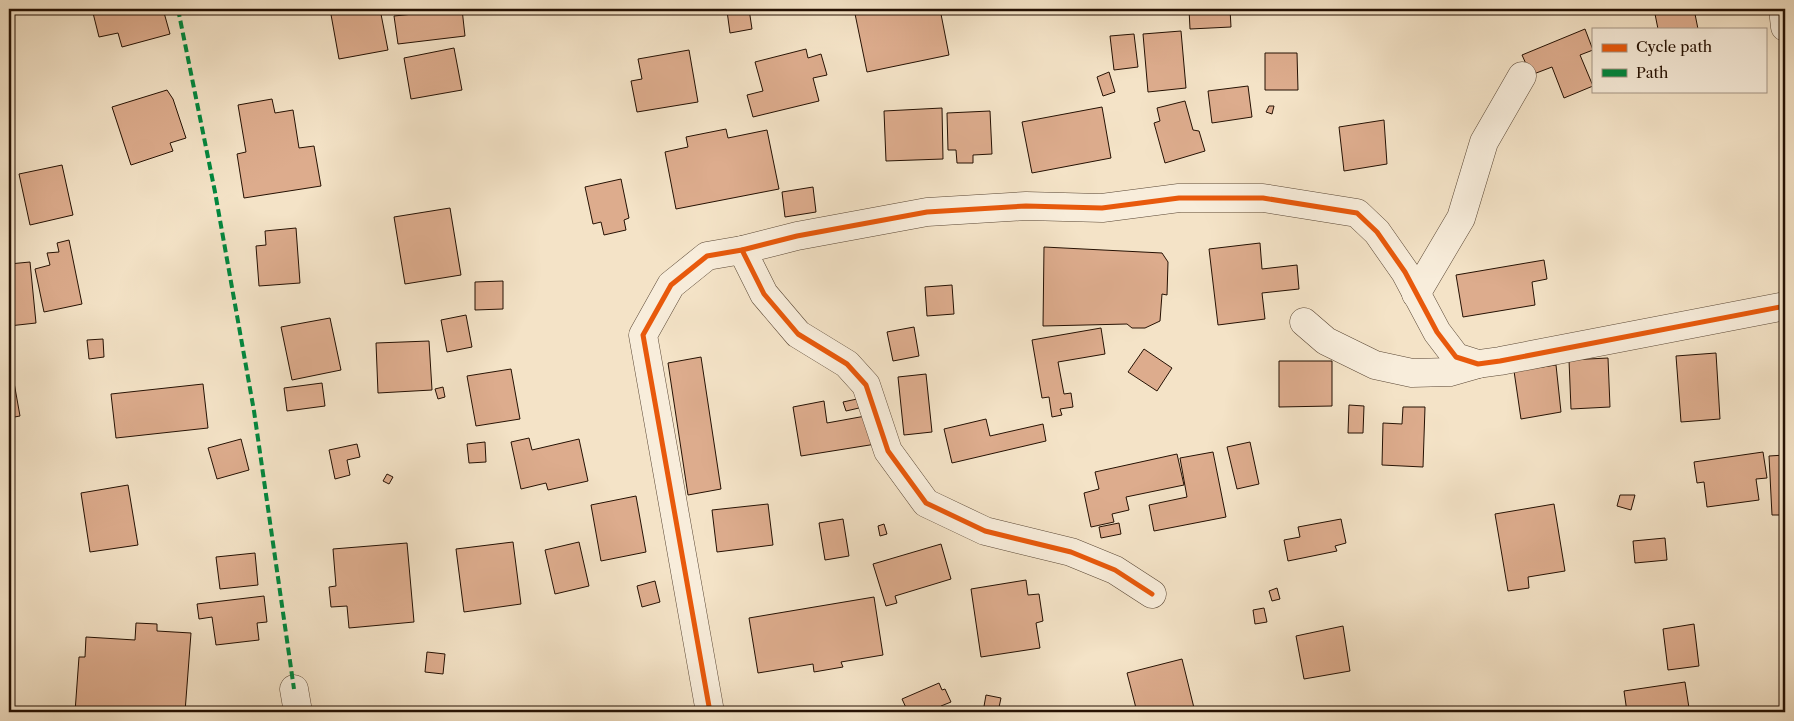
<svg xmlns="http://www.w3.org/2000/svg" width="1794" height="721" font-family="'Libre Caslon Text',serif">
<style>
.building{fill:#ddac8d;stroke:#251103}
.lines{fill:none;stroke-linecap:round;stroke-linejoin:round}
.street-casing{stroke:#594634;stroke-width:29}
.street{stroke:#f8eddb;stroke-width:28}
.quiet{stroke:#00873e;stroke-width:4;stroke-dasharray:8 4;stroke-linecap:butt}
.cycleway-casing{stroke:#f8eddb;stroke-width:8}
.cycleway{stroke:#e8590c;stroke-width:5}
</style>
<rect width="100%" height="100%" fill="#f4e3c7"/>
<filter id="stains"><feTurbulence type="fractalNoise" baseFrequency=".004" numOctaves="4"/><feColorMatrix values="0 0 0 0 .2 0 0 0 0 .09 0 0 0 0 .02 0 0 0 .5 -.17"/></filter>
<radialGradient id="worn" r=".72"><stop offset=".6" stop-color="#630" stop-opacity="0"/><stop offset="1" stop-color="#630" stop-opacity=".3"/></radialGradient>
<g class="building">
<polygon points="92,9 163,9 170,34 122,47 118,33 99,37"/>
<polygon points="330,9 380,9 388,50 339,59"/>
<polygon points="462,9 465,36 398,44 394,16"/>
<polygon points="741,9 749,9 752,29 730,33 727,11"/>
<polygon points="854,9 940,9 949,55 867,72"/>
<polygon points="1189,9 1230,9 1231,27 1190,29"/>
<polygon points="1654,9 1694,9 1698,29 1658,29"/>
<polygon points="1585,29 1593,50 1580,55 1593,86 1564,98 1552,67 1531,75 1522,55"/>
<polygon points="1181,31 1186,88 1148,92 1143,34"/>
<polygon points="1134,34 1138,67 1114,70 1110,36"/>
<polygon points="454,48 462,90 411,99 404,58"/>
<polygon points="806,49 808,58 821,54 827,75 813,78 819,101 753,117 747,95 763,91 755,62"/>
<polygon points="689,50 698,102 637,112 631,81 642,79 638,59"/>
<polygon points="1265,53 1297,53 1298,90 1265,90"/>
<polygon points="1109,72 1115,92 1103,96 1097,77"/>
<polygon points="1248,86 1252,117 1212,123 1208,91"/>
<polygon points="167,90 173,99 186,138 170,143 173,151 131,165 112,107"/>
<polygon points="272,99 275,113 293,110 299,148 314,146 321,186 244,198 237,154 246,152 238,105"/>
<polygon points="1185,101 1193,130 1199,131 1205,151 1165,163 1154,123 1160,121 1157,108"/>
<polygon points="1269,106 1274,106 1272,114 1266,112"/>
<polygon points="1102,107 1111,158 1032,173 1022,122"/>
<polygon points="942,108 943,159 886,161 884,111"/>
<polygon points="990,111 992,154 973,155 973,163 957,163 956,150 948,150 947,113"/>
<polygon points="1384,120 1387,164 1344,171 1339,127"/>
<polygon points="726,129 728,138 767,130 779,189 676,209 665,152 688,147 686,137"/>
<polygon points="62,165 73,215 30,225 19,174"/>
<polygon points="621,179 629,218 624,220 626,230 604,235 601,222 593,224 585,187"/>
<polygon points="813,187 816,212 785,217 782,192"/>
<polygon points="450,208 461,275 405,284 394,217"/>
<polygon points="296,228 300,283 259,286 256,246 266,245 265,231"/>
<polygon points="69,240 82,304 44,312 35,269 50,265 47,253 59,252 57,243"/>
<polygon points="1260,243 1262,269 1297,265 1299,289 1262,293 1265,319 1218,325 1209,249"/>
<polygon points="1044,247 1162,253 1168,262 1167,295 1162,294 1160,321 1145,328 1132,328 1127,324 1043,326"/>
<polygon points="1544,260 1547,279 1532,282 1535,305 1463,317 1456,275"/>
<polygon points="30,262 36,323 9,326 9,264"/>
<polygon points="503,281 503,309 475,310 475,282"/>
<polygon points="952,285 954,314 927,316 925,287"/>
<polygon points="466,315 472,347 447,352 441,320"/>
<polygon points="330,318 341,370 292,380 281,327"/>
<polygon points="914,327 919,356 893,361 887,332"/>
<polygon points="1101,328 1105,354 1058,362 1064,394 1071,393 1073,407 1060,409 1062,415 1052,417 1049,397 1042,398 1032,340"/>
<polygon points="103,339 104,357 89,359 87,340"/>
<polygon points="429,341 432,390 378,393 376,343"/>
<polygon points="1144,349 1172,368 1157,391 1128,372"/>
<polygon points="1716,353 1720,419 1681,422 1676,356"/>
<polygon points="701,357 721,489 688,495 668,363"/>
<polygon points="1608,358 1610,407 1571,409 1569,360"/>
<polygon points="10,360 20,416 9,418 9,361"/>
<polygon points="1279,361 1332,361 1332,406 1279,407"/>
<polygon points="1556,365 1561,412 1521,419 1514,371"/>
<polygon points="511,369 520,419 476,426 467,376"/>
<polygon points="926,374 932,432 904,435 898,377"/>
<polygon points="322,383 325,406 287,411 284,388"/>
<polygon points="203,384 208,428 116,438 111,394"/>
<polygon points="443,387 445,397 438,399 435,389"/>
<polygon points="857,399 859,408 846,411 843,402"/>
<polygon points="824,401 827,423 871,415 876,444 801,456 793,407"/>
<polygon points="1349,405 1364,406 1363,433 1348,433"/>
<polygon points="1403,407 1425,407 1423,467 1382,465 1383,423 1402,424"/>
<polygon points="986,419 990,436 1043,424 1046,441 952,463 944,429"/>
<polygon points="529,438 532,450 579,439 588,481 548,490 546,483 521,489 511,442"/>
<polygon points="241,439 249,470 217,479 208,448"/>
<polygon points="485,442 486,462 469,463 467,444"/>
<polygon points="1250,442 1259,484 1237,489 1227,447"/>
<polygon points="357,444 360,457 347,460 350,475 335,479 329,450"/>
<polygon points="1213,452 1226,517 1154,531 1149,505 1187,497 1180,458"/>
<polygon points="1763,452 1767,478 1756,479 1759,500 1707,507 1704,482 1697,483 1694,462"/>
<polygon points="1177,454 1184,485 1126,497 1129,510 1112,514 1114,522 1091,527 1084,493 1099,489 1095,472"/>
<polygon points="1785,455 1785,515 1772,515 1769,456"/>
<polygon points="387,474 393,477 389,484 383,481"/>
<polygon points="128,485 138,545 90,552 81,493"/>
<polygon points="1620,495 1635,495 1631,510 1617,506"/>
<polygon points="636,496 646,552 601,561 591,505"/>
<polygon points="768,504 773,545 717,552 712,510"/>
<polygon points="1554,504 1565,571 1528,577 1529,588 1508,591 1495,514"/>
<polygon points="843,519 849,556 825,560 819,523"/>
<polygon points="1341,519 1346,543 1335,546 1337,551 1288,561 1284,540 1300,537 1298,527"/>
<polygon points="1119,523 1121,534 1101,538 1099,527"/>
<polygon points="884,524 887,534 880,536 878,526"/>
<polygon points="1665,538 1667,560 1635,563 1633,541"/>
<polygon points="513,542 521,604 464,612 456,549"/>
<polygon points="579,542 589,586 555,594 545,550"/>
<polygon points="407,543 414,622 349,628 347,606 331,607 329,587 336,586 333,549"/>
<polygon points="941,544 951,579 895,596 897,603 886,606 873,564"/>
<polygon points="255,553 258,585 220,589 216,557"/>
<polygon points="1026,580 1028,595 1039,594 1043,621 1036,623 1040,648 981,657 971,589"/>
<polygon points="655,581 660,602 642,607 637,586"/>
<polygon points="1277,588 1280,599 1272,601 1269,591"/>
<polygon points="264,596 267,622 257,623 259,640 216,645 212,617 199,619 197,604"/>
<polygon points="874,597 883,655 841,662 843,667 814,672 813,664 758,673 749,618"/>
<polygon points="1264,608 1267,622 1255,624 1253,610"/>
<polygon points="136,623 157,624 157,631 191,633 185,712 75,712 79,657 85,657 86,637 135,640"/>
<polygon points="1694,624 1699,666 1668,670 1663,629"/>
<polygon points="1343,626 1350,671 1304,679 1296,636"/>
<polygon points="427,652 445,654 443,674 425,672"/>
<polygon points="1182,659 1195,712 1137,712 1127,673"/>
<polygon points="1685,682 1689,708 1662,712 1627,712 1624,691"/>
<polygon points="939,683 942,690 945,689 951,702 941,706 944,712 908,712 902,699"/>
<polygon points="986,695 1001,698 998,712 983,712"/>
<polygon points="257,707 257,712 222,712"/>
</g>
<g class="lines">
<defs>
<g id="street">
<polyline points="1783,9 1785,27"/>
<polyline points="742,250 764,294 798,334 847,364 866,385 888,451 926,503 985,531 1071,552 1115,570 1152,594"/>
<polyline points="1416,294 1461,218 1484,142 1522,76"/>
<polyline points="1304,322 1326,341 1375,365 1412,373 1450,372 1478,364"/>
<polyline points="294,689 298,712"/>
<polyline points="710,712 643,335 671,285 707,256 742,250 797,236 927,212 1026,206 1102,208 1179,198 1263,198 1357,213 1377,232 1405,272 1437,332 1456,357 1478,364 1500,361 1785,306"/>
</g>
</defs>
<use href="#street" class="street-casing"/>
<use href="#street" class="street"/>
<polyline class="quiet" points="178,9 215,192 254,411 294,689"/>
<defs>
<g id="cycleway">
<polyline points="742,250 764,294 798,334 847,364 866,385 888,451 926,503 985,531 1071,552 1115,570 1152,594"/>
<polyline points="710,712 643,335 671,285 707,256 742,250 797,236 927,212 1026,206 1102,208 1179,198 1263,198 1357,213 1377,232 1405,272 1437,332 1456,357 1478,364 1500,361 1785,306"/>
</g>
</defs>
<use href="#cycleway" class="cycleway-casing"/>
<use href="#cycleway" class="cycleway"/>
</g>
<rect width="1794" height="721" fill="none" stroke="#f4e3c7" stroke-width="30"/>
<rect x="10" y="10" width="1774" height="701" fill="none" stroke="#251103" stroke-width="2.5"/>
<rect x="15" y="15" width="1764" height="691" fill="none" stroke="#251103"/>
<rect x="1592" y="28" width="175" height="65" fill="#f8eddb" stroke="#a49585"/>
<rect x="1602" y="44" width="25" height="8" fill="#e8590c" stroke="#a49585"/>
<text x="1636" y="52" font-size="15" fill="#251103">Cycle path</text>
<rect x="1602" y="69" width="25" height="8" fill="#00873e" stroke="#a49585"/>
<text x="1636" y="78" font-size="15" fill="#251103">Path</text>
<rect width="100%" height="100%" filter="url(#stains)"/>
<rect width="100%" height="100%" fill="url(#worn)"/>
</svg>
